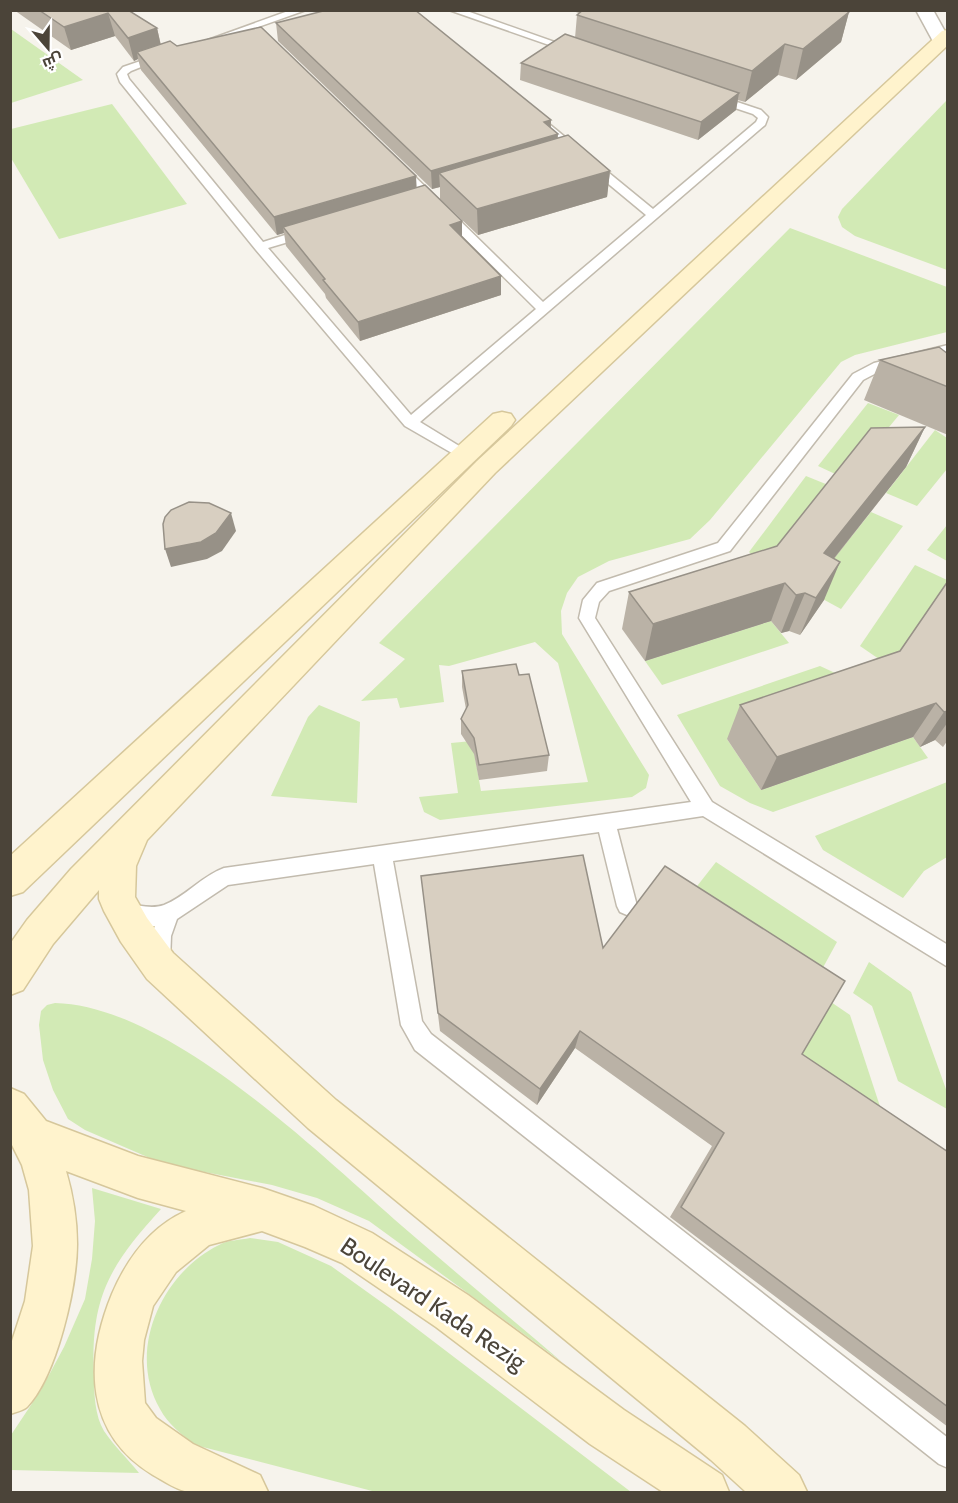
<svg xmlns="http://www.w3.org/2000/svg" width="958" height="1503" font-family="Cabin,Cairo,sans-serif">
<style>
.green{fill:#d2eab5}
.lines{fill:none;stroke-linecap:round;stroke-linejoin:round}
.lane-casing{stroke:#c2bbae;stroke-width:3}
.street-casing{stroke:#c2bbae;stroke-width:3}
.secondary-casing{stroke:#d6c79b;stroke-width:3}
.lane{fill:#fff;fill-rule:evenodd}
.street{fill:#fff;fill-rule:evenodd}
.secondary{fill:#fff3cd;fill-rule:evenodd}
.wall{fill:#bab2a6}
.shaded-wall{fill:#979187}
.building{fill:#d8cfc1;stroke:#979187;stroke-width:1.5}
.labels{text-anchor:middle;stroke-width:5;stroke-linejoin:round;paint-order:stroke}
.near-street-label{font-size:24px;fill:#4b4439;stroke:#fff}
</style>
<rect width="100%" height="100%" fill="#f6f3ec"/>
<g class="green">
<polygon points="10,29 11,29 83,80 11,103"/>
<polygon points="947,100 947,270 855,236 842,227 838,217 842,209"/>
<polygon points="112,104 187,204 59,239 11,158 11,129"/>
<polygon points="790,228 947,287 947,332 855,355 841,362 710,520 690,539 609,561 578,577 567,593 561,611 562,634 649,775 646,788 632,797 440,820 424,812 419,797 458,793 451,743 472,741 481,791 588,782 558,663 535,642 449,666 439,665 444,702 400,708 397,698 361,701 405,659 379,643"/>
<polygon points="868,403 899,415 846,479 818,466"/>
<polygon points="935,430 947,438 947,469 917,506 886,493"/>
<polygon points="806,476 838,489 772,574 749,552"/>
<polygon points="871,512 903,526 841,609 808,591"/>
<polygon points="947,525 947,561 927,550"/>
<polygon points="915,565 947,580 947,586 892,668 860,646"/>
<polygon points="771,621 789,643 662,685 645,661"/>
<polygon points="820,666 872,690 727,739 761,790 913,737 928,758 773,812 750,803 720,786 677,715"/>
<polygon points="319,705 360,722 357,803 271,796 308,717"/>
<polygon points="947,782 947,857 924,871 903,898 823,850 815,836"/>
<polygon points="716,862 837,942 820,973 694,890"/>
<polygon points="869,962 911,992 947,1092 947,1109 898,1081 872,1006 853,993"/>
<polygon points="828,1000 850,1015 892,1143 786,1071"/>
<path d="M 55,1003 C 170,1006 318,1153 402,1226 C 455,1272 509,1317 562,1362 L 369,1221 L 317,1198 L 272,1185 L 189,1169 L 152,1159 L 85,1130 L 68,1119 L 53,1090 L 43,1060 L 39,1025 L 41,1011 L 47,1005 Z"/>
<path d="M 92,1188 L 161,1209 C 109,1266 90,1298 94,1377 C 94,1394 95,1416 104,1431 C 114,1446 128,1459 139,1473 L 11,1470 L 11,1435 L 41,1390 L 64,1347 L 85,1299 L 92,1259 L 95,1221 Z"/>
<path d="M 250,1238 L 278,1242 L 331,1266 L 391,1309 L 631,1492 L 376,1492 L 195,1445 C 181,1434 168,1424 160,1409 C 126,1350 162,1273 219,1245 C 228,1240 240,1240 250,1238 Z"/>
</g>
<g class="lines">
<defs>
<g id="lane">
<polygon points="291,10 306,10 216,42 208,40"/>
<polygon points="449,10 464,10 580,51 572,53"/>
<polygon points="158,55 166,57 131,71 127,74 129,79 263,242 304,229 312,229 312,235 268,248 411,415 536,309 396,170 396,166 404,166 543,302 646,215 535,123 535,119 543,119 653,209 756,122 758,118 753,114 711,100 711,96 719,96 761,110 768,117 765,125 420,422 469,452 471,455 469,458 464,460 405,426 256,250 120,82 117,74 123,67"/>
<path d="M 948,345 L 948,353 L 884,369 L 863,380 L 730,551 L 609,591 L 599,602 L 595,618 L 712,802 L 948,945 L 948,967 L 703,816 L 617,829 L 637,906 L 634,912 L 627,915 L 620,912 L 617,906 L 599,832 L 393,861 L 422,1021 L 431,1034 L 948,1438 L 948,1468 L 939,1464 L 415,1050 L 401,1025 L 374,864 L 228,885 L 177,919 L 171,936 L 170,961 L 167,968 L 160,971 L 153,968 C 147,955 150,938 155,926 C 143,928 129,924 118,920 L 115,913 L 118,906 C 133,901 147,911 164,905 C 185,897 202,876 224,868 L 691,802 L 579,618 L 583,600 L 597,583 L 718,543 L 853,374 L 874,363 Z"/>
</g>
<polygon id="street" points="916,10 933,10 948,37 947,45 935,45"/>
<g id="secondary">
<polygon points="948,30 948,45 495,473 147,840 136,866 135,897 147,918 173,953 336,1100 745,1426 799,1475 807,1492 746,1492 711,1460 308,1128 147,979 121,942 104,911 99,899 99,890 53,944 23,990 10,995 10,944 27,920 71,869 477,461 942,31"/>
<polygon points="502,412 511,414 515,420 511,426 23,892 10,896 10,856 493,414"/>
<path d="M 10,1088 L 24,1094 L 46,1121 L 138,1156 L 262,1188 L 314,1206 L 372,1233 L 468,1295 L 624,1410 L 722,1475 L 729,1492 L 663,1492 L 590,1444 L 436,1327 L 342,1263 L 305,1247 L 262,1231 L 209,1245 L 176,1272 L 153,1306 L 144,1340 L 142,1361 L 145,1403 L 156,1418 L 193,1444 L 260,1475 L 268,1492 C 246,1495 212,1495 190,1492 C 178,1491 164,1481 153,1475 C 85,1434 84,1362 112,1294 C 127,1259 150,1227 186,1211 L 138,1198 L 66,1171 C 73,1195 77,1219 77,1244 C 77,1286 57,1376 27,1407 C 24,1410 16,1412 10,1414 L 10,1347 L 25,1301 L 33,1246 L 29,1190 L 22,1165 L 10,1141 Z"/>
</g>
</defs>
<use href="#lane" class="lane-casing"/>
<use href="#street" class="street-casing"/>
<use href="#secondary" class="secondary-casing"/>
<use href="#lane" class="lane"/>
<use href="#street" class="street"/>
<use href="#secondary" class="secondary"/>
</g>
<g class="wall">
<polygon points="14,10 128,10 157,28 161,45 177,46 416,176 416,188 462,221 462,236 501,276 501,295 360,341 326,298 325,294 286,246 284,233 277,235 141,70 138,59 134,61 115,36 71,50"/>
<polygon points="569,10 845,10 849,12 841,42 796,80 778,75 745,102 738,100 736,110 698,140 520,80 521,63 575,38 577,15 579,13"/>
<polygon points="276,23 551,120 551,128 557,138 610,171 607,197 478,235 440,199 440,187 432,189 278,41"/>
<polygon points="948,354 948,435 864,400 880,360"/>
<polygon points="925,427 906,467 834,559 824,600 800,635 789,631 781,633 771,621 645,661 622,629 629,592 777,546"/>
<polygon points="948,581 948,740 943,747 935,740 920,747 913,737 761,790 727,739 740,705 900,651"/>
<polygon points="462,671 519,675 549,755 547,771 479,780 474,754 461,734 461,719 466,709 462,687"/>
<polygon points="421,876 603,948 802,1054 948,1152 948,1427 670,1217 712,1146 575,1048 537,1105 440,1031"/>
</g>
<g class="shaded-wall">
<polygon points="849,12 841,42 796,80 803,49"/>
<polygon points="108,13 115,36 71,50 64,27"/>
<polygon points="157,28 162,51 137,52 138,59 134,61 128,38"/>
<polygon points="785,44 778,75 745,102 752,71"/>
<polygon points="739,93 736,110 698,140 701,122"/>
<polygon points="551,120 550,136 558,134 557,152 439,173 440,187 432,189 431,171 544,122"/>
<polygon points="610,171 607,197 478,235 477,209"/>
<polygon points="416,176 417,194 283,227 284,233 277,235 274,217"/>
<polygon points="462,221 462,240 450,225"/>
<polygon points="501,276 501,295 360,341 358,322"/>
<polygon points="925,427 906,467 808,591 824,553"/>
<polygon points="231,513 236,531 222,551 207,559 171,567 165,549"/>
<polygon points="840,562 824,600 800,635 816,598"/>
<polygon points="785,583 771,621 645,661 653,624"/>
<polygon points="805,593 789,631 781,633 796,595"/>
<polygon points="936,703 913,737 761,790 777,757"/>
<polygon points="948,711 948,722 935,740 920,747 944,712"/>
<polygon points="580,1031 575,1048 537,1105 540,1089"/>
</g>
<g class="building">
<polygon points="39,10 128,10 157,28 128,38 108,13 64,27"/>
<polygon points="327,10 415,10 551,120 544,122 558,134 431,171 276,23"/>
<polygon points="583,10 845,10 849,12 803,49 785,44 752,71 577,15"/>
<polygon points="261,27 416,176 274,217 137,52 170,41 177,46"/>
<polygon points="565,34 739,93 701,122 521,63"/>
<polygon points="568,135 610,171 477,209 439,173"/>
<polygon points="425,185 462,221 450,225 501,276 358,322 323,280 325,279 283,227"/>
<polygon points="939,347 948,354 948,387 880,360"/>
<polygon points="925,427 824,553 840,562 816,598 805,593 796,595 785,583 653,624 629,592 777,546 871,428"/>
<polygon points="189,502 209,503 231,513 216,533 201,542 165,549 163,524 165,517 171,510"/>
<polygon points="948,581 948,711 944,712 936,703 777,757 740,705 900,651"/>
<polygon points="516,664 519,675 529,674 549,755 479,765 474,738 461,719 468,705 462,671"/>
<polygon points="583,855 603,948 665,866 845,981 802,1054 948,1152 948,1407 681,1207 724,1133 580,1031 540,1089 438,1013 421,876"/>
</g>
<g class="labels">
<g class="near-street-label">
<text transform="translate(433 1304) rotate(34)" y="8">Boulevard Kada Rezig</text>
</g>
</g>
<rect width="958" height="1503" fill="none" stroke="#4b4439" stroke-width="24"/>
<g transform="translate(48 48) rotate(160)" stroke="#ffffff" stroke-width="4.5" paint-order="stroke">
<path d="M0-4.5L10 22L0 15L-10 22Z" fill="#4b4439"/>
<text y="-9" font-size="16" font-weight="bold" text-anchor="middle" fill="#4b4439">ش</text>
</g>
</svg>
